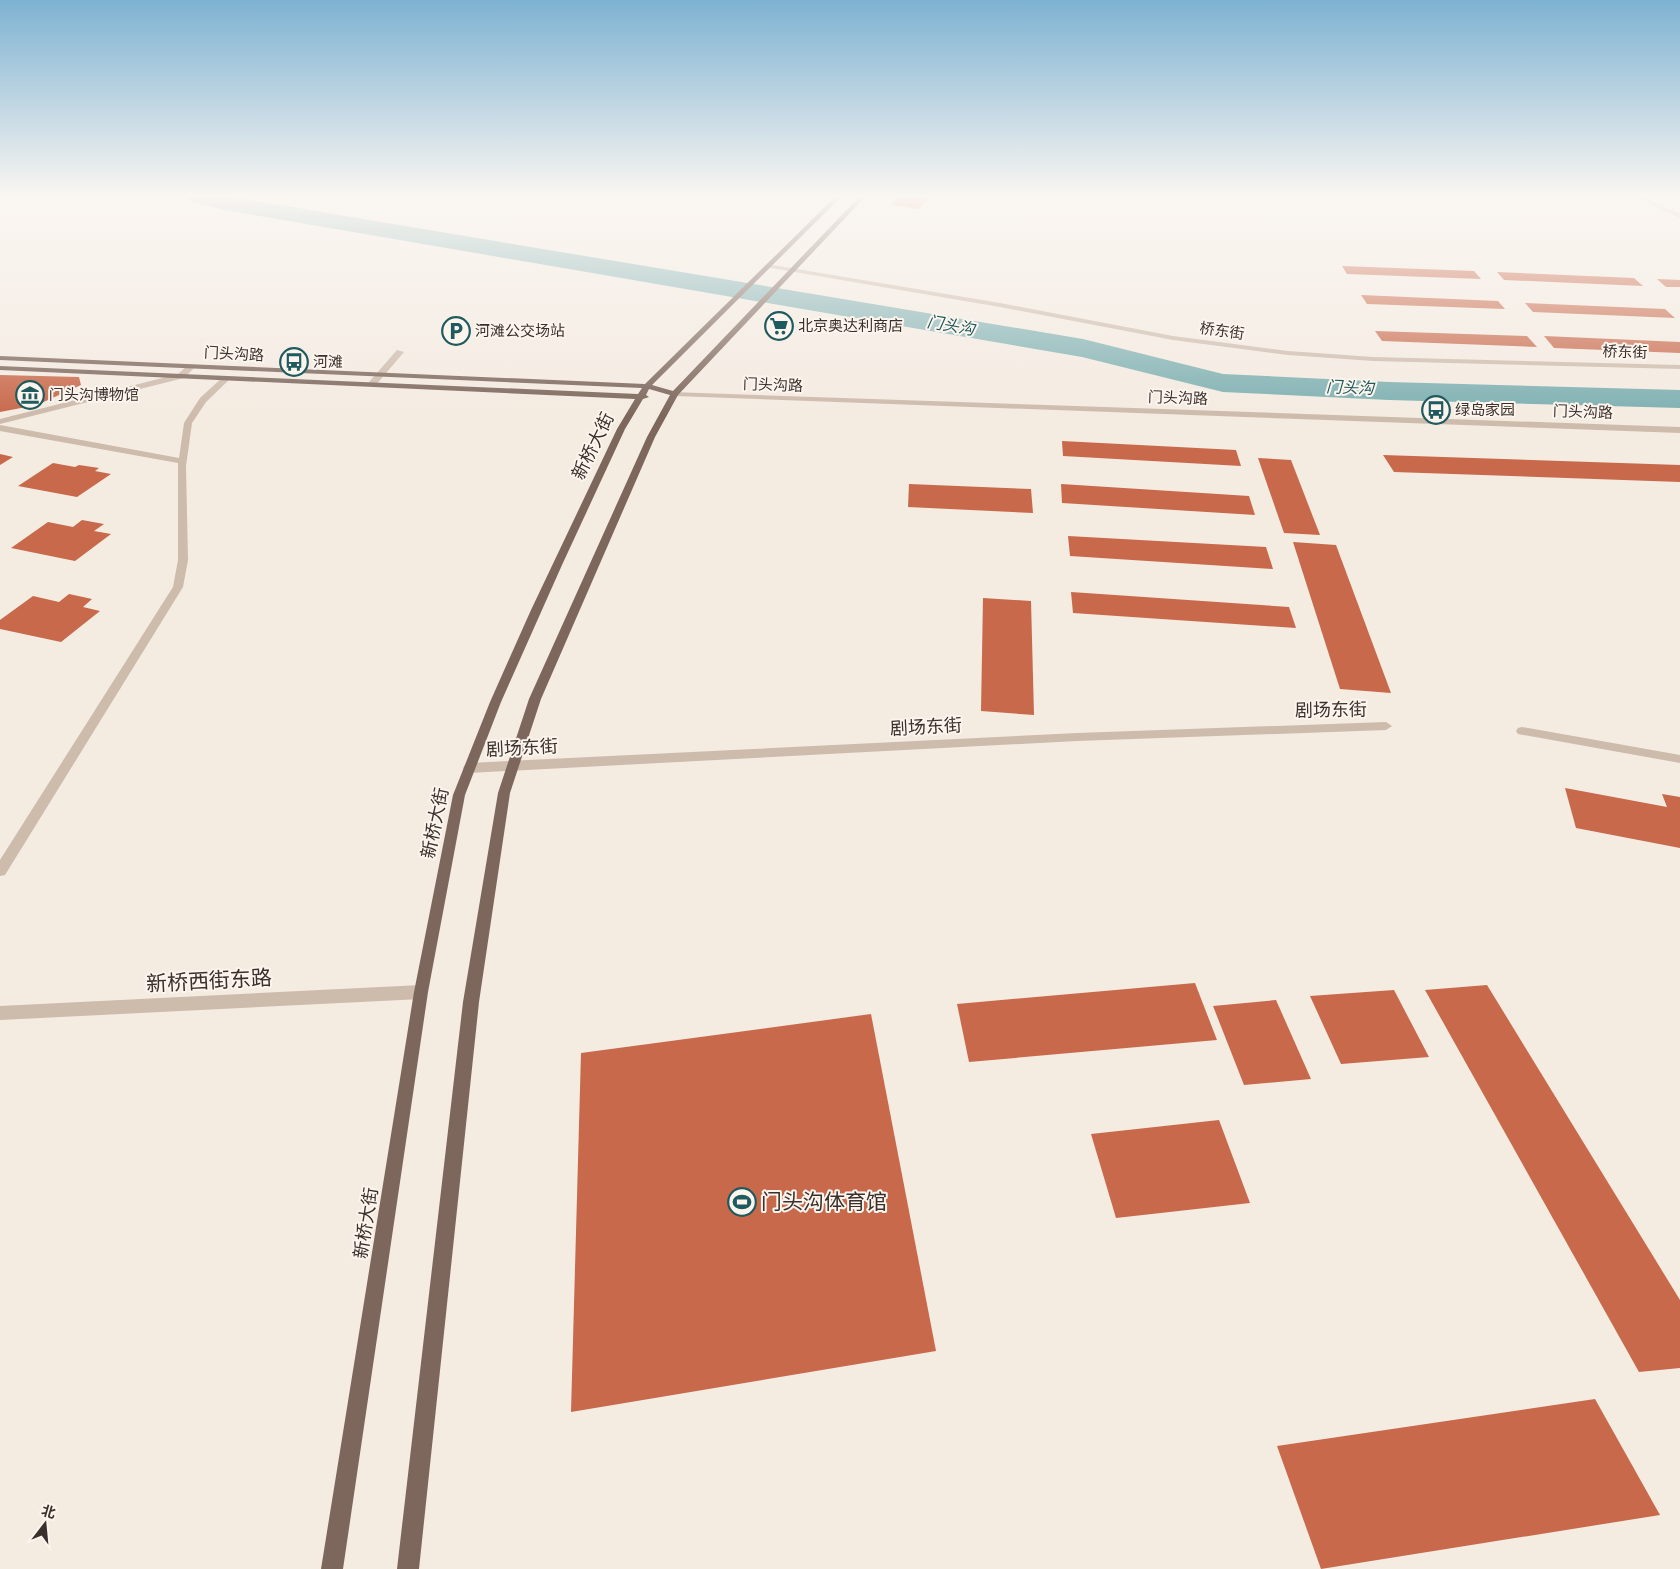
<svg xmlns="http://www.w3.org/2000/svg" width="1680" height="1569" font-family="Manrope,'Noto Sans SC',sans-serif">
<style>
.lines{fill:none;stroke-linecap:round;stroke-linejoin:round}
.river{fill:#7fb0b2;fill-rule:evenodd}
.building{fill:#c8694b}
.minor{fill:#cdbbac;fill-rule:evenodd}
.major{fill:#7d675c;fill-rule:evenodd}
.labels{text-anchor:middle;stroke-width:4;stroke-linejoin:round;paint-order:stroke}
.far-poi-label{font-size:15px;fill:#3b302b;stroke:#fbf5ee;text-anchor:start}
.far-street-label{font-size:15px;fill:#3b302b;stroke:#fbf5ee}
.far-water-label{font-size:16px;font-style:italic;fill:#1f5a5e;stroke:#fbf5ee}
.street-label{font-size:18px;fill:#3b302b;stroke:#fbf5ee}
.near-street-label{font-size:21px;fill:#3b302b;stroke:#fbf5ee}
.near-poi-label{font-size:21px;fill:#3b302b;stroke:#fbf5ee;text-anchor:start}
</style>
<rect width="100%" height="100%" fill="#f4ebe1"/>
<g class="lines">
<polygon class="river" points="186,196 225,196 1083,339 1223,374 1389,382 1680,390 1680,408 1389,400 1223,392 1082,357 225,210 189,201"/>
</g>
<g class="building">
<polygon points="899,196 929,196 919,209 891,205"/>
<polygon points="1342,266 1474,271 1481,279 1347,274"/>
<polygon points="1497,272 1634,278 1643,286 1504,280"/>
<polygon points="1657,279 1680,280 1680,287 1666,287"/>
<polygon points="1361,295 1498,301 1505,309 1367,304"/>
<polygon points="1525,303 1665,309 1675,318 1533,312"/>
<polygon points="1375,331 1527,336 1537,347 1382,341"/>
<polygon points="1544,336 1680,342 1680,353 1554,348"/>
<polygon points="0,375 79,377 81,385 37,405 0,412"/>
<polygon points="1062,441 1236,450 1241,466 1063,456"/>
<polygon points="0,454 13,457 0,465"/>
<polygon points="1383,455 1680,465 1680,482 1394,472"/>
<polygon points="1258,458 1291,460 1320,535 1284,533"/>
<polygon points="53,463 75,467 79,465 99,468 95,471 111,474 77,497 18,486"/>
<polygon points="909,484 1031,489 1033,513 908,507"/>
<polygon points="1061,484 1249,496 1255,515 1062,503"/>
<polygon points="82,520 104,524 94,531 111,534 75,561 11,548 48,522 73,527"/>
<polygon points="1068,536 1266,547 1273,569 1070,556"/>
<polygon points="1293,542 1336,545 1391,693 1340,689"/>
<polygon points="1071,592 1289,607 1296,628 1073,613"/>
<polygon points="69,594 92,599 83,607 100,611 61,642 0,629 0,620 33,596 59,602"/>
<polygon points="983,598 1031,601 1034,715 981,711"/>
<polygon points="1565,788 1667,807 1662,794 1680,797 1680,848 1576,828"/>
<polygon points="1195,983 1217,1040 969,1062 957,1004"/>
<polygon points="1487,985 1680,1300 1680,1368 1639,1372 1425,990"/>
<polygon points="1394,990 1429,1057 1341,1064 1310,996"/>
<polygon points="1276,1000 1311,1079 1244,1085 1213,1006"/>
<polygon points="871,1014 936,1351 571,1412 581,1053"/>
<polygon points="1219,1120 1250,1203 1116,1218 1091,1134"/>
<polygon points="1595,1399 1660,1515 1321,1569 1277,1446"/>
</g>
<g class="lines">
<g class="minor">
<polygon points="1633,196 1641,196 1680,214 1680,218"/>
<polygon points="767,264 1000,303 1173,336 1288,351 1373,357 1680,365 1680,369 1373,361 1288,355 1173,340 1000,307 765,267 764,266"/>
<polygon points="397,350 404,352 375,386 369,386 369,382"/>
<polygon points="189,364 196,366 184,378 0,424 0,419 178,374"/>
<polygon points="224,376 231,378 206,402 192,423 186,466 188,560 183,587 5,875 0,876 0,860 173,587 178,560 178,463 0,431 0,425 179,458 184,423 200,398"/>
<polygon points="672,392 1680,427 1680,433 675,396 671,394"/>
<polygon points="1386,722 1392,726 1386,730 1077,741 469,773 465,771 463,768 465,765 469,763 1077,733"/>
<polygon points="1522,727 1680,755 1680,763 1518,734 1516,731 1518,728"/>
<polygon points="421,985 426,987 428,992 426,997 421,999 0,1020 0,1006"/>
</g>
<polygon class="major" points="836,196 842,196 652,385 673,391 860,196 866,196 678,395 655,437 541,699 510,793 479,1002 419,1569 397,1569 463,1002 498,793 529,699 647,437 670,395 649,389 646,395 649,397 643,399 625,429 562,565 501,702 465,795 428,992 343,1569 321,1569 414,992 453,795 490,702 531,610 617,429 635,399 0,370 0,366 638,394 642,388 0,360 0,356 645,384"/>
</g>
<linearGradient id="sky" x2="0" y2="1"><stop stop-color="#7eb2d2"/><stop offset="0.47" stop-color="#faf6f2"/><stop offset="1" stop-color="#faf6f2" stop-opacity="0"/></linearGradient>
<rect width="1680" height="416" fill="url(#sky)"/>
<defs>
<symbol id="supermarket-ring" viewBox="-11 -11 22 22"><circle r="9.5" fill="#fbf5ee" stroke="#1f5a5e" stroke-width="1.5"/><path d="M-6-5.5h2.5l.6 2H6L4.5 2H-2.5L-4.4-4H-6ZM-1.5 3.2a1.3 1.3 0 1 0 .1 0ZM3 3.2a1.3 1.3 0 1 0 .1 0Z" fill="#1f5a5e"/></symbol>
<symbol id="parking-ring" viewBox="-11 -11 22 22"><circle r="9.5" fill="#fbf5ee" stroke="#1f5a5e" stroke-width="1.5"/><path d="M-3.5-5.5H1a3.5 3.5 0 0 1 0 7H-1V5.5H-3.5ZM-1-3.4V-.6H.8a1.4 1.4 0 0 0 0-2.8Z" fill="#1f5a5e"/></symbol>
<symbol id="bus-ring" viewBox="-11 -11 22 22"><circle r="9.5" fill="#fbf5ee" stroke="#1f5a5e" stroke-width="1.5"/><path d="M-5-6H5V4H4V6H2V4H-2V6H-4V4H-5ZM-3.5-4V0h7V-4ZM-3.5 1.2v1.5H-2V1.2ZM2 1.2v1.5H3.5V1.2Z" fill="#1f5a5e"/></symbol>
<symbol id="museum-ring" viewBox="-11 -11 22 22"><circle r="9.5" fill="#fbf5ee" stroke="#1f5a5e" stroke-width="1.5"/><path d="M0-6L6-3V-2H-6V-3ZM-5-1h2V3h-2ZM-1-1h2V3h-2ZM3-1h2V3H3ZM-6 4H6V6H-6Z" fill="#1f5a5e"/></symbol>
<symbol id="stadium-ring" viewBox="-11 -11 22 22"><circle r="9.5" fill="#fbf5ee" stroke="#1f5a5e" stroke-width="1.5"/><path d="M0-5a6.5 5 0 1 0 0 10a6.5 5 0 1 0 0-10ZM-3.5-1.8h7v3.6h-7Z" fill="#1f5a5e"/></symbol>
</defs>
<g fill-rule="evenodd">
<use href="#supermarket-ring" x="763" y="310" width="32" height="32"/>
<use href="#parking-ring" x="440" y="315" width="32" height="32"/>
<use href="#bus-ring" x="278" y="346" width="32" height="32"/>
<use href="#museum-ring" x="14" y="379" width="32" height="32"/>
<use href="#bus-ring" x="1420" y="394" width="32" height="32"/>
<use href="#stadium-ring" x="726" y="1186" width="32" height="32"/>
</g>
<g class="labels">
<g class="far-poi-label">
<text x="798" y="331">北京奥达利商店</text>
<text x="475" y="336">河滩公交场站</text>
<text x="313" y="367">河滩</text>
<text x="49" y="400">门头沟博物馆</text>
<text x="1455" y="415">绿岛家园</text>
</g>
<g class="far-street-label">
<text transform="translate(1222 331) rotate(8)" y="5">桥东街</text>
<text transform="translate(1625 352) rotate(2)" y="5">桥东街</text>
<text transform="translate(234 354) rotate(3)" y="5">门头沟路</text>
<text transform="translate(773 385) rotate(2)" y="5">门头沟路</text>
<text transform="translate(1178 398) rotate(2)" y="5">门头沟路</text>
<text transform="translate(1583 412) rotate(2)" y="5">门头沟路</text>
</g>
<g class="far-water-label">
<text transform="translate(951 325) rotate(10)" y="6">门头沟</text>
<text transform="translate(1350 387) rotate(2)" y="6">门头沟</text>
</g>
<g class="street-label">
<text transform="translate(593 446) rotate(-64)" y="6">新桥大街</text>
<text transform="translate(1331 710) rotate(-1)" y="6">剧场东街</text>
<text transform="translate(926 727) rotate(-3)" y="6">剧场东街</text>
<text transform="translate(522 748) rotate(-3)" y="6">剧场东街</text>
<text transform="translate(435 823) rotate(-78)" y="6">新桥大街</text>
<text transform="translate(366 1223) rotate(-81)" y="6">新桥大街</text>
</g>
<g class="near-street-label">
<text transform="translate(209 981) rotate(-3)" y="7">新桥西街东路</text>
</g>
<g class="near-poi-label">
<text x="761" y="1209">门头沟体育馆</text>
</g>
</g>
<g transform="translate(45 1524) rotate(16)" stroke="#fbf5ee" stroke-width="4" paint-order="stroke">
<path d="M0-4L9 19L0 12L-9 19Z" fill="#3b302b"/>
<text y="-8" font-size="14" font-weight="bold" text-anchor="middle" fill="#3b302b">北</text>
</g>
</svg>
